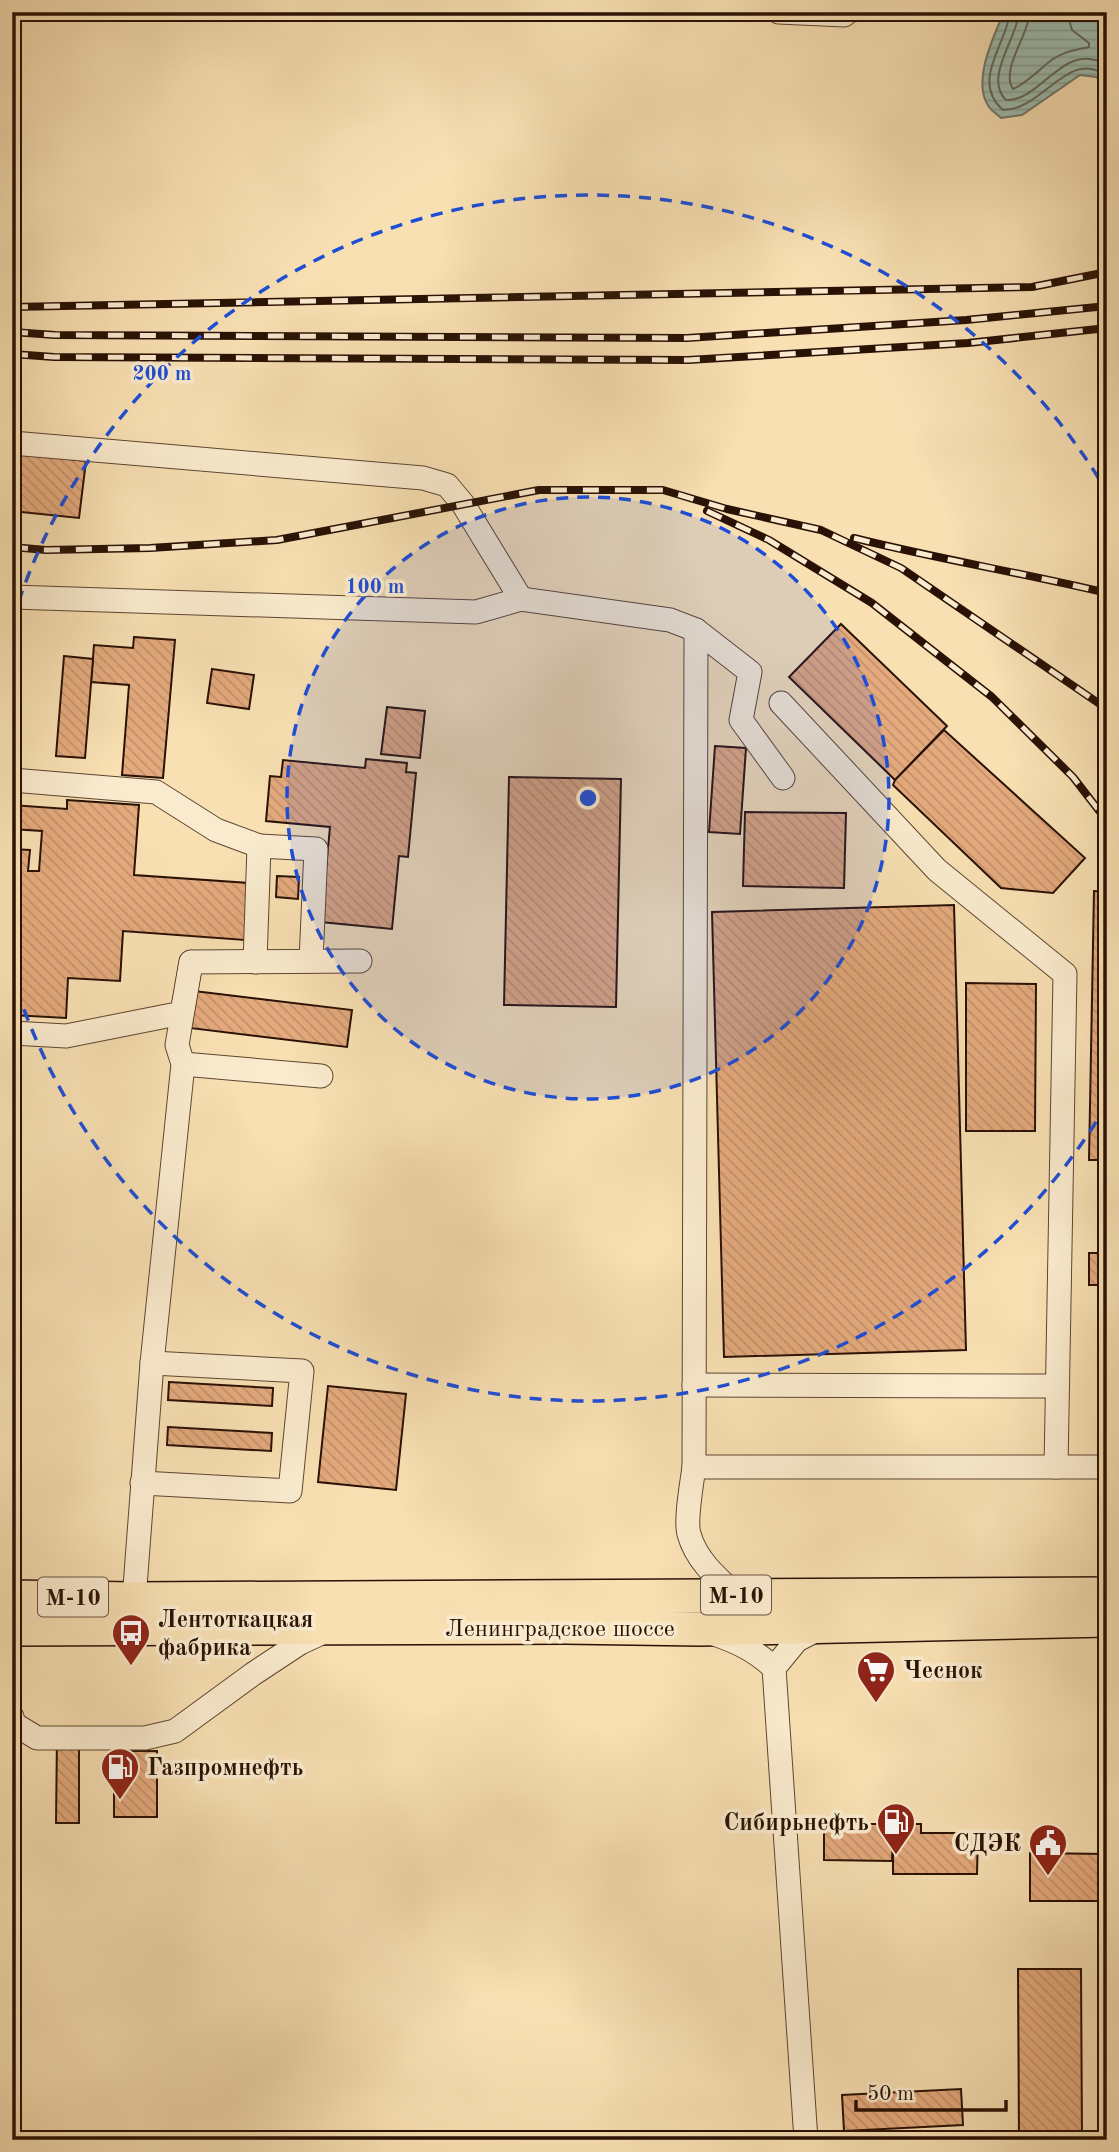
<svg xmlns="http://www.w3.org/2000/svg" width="1119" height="2152" font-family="'Old Standard TT',serif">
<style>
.water{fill:url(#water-rules);stroke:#6f786c;stroke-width:2}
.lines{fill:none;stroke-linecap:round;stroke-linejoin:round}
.shore{stroke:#63675b;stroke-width:2}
.building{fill:url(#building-back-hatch);stroke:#291105;stroke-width:2}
.minor-casing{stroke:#5d4530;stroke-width:25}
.highway-casing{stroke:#291105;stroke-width:36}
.minor{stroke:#faebce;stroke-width:23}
.highway{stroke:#f8e0b3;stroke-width:33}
.rail-casing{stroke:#291105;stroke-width:8}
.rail{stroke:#faebce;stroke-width:5;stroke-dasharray:16;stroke-linecap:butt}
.ring{fill:none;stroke:#1d4ed8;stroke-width:3.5;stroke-dasharray:12 9}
.labels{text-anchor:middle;stroke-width:7;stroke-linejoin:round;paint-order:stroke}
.shield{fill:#faebce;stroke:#685241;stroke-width:2}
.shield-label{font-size:23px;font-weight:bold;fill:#291105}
.poi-label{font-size:24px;font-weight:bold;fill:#291105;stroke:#faebce;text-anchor:start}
.street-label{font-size:24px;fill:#291105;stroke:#faebce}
.centre{fill:#1d4ed8;stroke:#faebce;stroke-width:3.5}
.ring-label{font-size:21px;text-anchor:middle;font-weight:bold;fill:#1d4ed8;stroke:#faebce;stroke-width:7;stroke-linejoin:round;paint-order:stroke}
</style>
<defs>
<pattern id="water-rules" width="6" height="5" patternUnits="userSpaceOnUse" patternTransform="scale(1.75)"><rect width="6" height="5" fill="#9dbdb1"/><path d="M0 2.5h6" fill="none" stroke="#87a197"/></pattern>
<pattern id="building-back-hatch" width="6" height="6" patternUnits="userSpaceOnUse" patternTransform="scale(1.75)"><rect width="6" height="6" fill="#e4aa7d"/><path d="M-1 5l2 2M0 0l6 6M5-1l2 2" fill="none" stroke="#c4916b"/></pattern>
</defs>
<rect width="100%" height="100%" fill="#f8e0b3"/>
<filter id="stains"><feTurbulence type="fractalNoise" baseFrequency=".00286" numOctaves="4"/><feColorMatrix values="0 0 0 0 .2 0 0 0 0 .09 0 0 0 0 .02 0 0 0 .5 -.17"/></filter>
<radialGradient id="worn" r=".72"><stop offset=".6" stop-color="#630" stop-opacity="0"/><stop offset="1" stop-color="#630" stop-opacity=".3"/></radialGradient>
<path class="water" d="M 1004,12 L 1089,12 L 1107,23 L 1107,85 L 1096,77 L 1080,75 L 1022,115 L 1001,118 C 997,114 992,111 989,107 C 971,82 994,36 1004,12 Z"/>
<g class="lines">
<g class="shore">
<path d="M 1010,12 C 1007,44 970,81 1003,110 C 1044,110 1068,47 1107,76"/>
<path d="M 1019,12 C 1018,37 983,78 1006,100 C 1043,101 1063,39 1107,65"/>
<path d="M 1030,12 C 1029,34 1000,70 1013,89 C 1029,82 1039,69 1053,59 C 1065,51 1076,50 1089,47 L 1089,43 L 1072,30 L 1067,12"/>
</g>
</g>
<g class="building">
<polygon points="12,452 86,461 79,518 12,511"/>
<polygon points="841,624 947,726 895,780 789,677"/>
<polygon points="134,637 175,640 163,778 122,775 129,685 91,682 94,645 133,648"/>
<polygon points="64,656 93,659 85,758 56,756"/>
<polygon points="212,669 254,675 249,709 207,703"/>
<polygon points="387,707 425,711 420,758 381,754"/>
<polygon points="944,730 1085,858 1053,893 1001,888 893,785 895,780"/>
<polygon points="715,746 746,748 740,834 709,832"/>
<polygon points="366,759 407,763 406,772 416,773 408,857 399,856 392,929 321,922 330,827 266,821 270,776 281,777 283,760 365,768"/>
<polygon points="509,777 621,779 616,1007 504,1005"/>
<polygon points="67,800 139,805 134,875 249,883 245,940 123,931 120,981 68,978 66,1018 12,1015 12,849 30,850 28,871 39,871 42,831 12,829 12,805 67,809"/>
<polygon points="745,812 846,813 844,888 743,886"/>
<polygon points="277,876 299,877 298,899 276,897"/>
<polygon points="1094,891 1107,892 1107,1160 1089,1160"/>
<polygon points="954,905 966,1350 724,1357 712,912"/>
<polygon points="966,983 1036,984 1035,1131 966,1131"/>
<polygon points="194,991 352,1010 347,1047 190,1028"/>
<rect x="1089" y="1253" width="18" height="32"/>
<polygon points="169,1382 273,1388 272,1406 168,1400"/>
<polygon points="328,1386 406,1394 396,1490 318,1482"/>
<polygon points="168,1427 272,1433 271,1451 167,1445"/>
<polygon points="57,1736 79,1736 79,1823 56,1823"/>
<rect x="114" y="1751" width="43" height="66"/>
<polygon points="824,1824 893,1824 892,1861 824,1860"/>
<polygon points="893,1824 921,1824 921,1833 978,1833 977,1874 893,1874"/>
<polygon points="1030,1853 1107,1854 1107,1901 1030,1901"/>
<polygon points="1018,1969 1081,1969 1082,2140 1019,2140"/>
<polygon points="961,2089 963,2125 844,2131 842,2095"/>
</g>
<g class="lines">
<defs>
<g id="minor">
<polyline points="779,12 844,15 848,12"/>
<polyline points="12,443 423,478 447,485 463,504 521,599"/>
<polyline points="12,597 476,612 521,599 670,620 696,630 750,672 741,720 783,778"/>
<path d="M 696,630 L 694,1467 C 692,1482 685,1521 689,1534 C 696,1560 717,1578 736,1595"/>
<polyline points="781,703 937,870 1065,974 1056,1467"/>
<polyline points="12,780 156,792 216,830 259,846"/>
<polyline points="255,962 259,846 316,849 311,961"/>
<polyline points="12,1033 66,1036 182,1013 191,962 360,961"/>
<polyline points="183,1064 321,1076"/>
<polyline points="694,1385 1057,1386"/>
<polyline points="694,1467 1107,1467"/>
<polyline points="142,1483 290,1491 302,1371 152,1363"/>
<polyline points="133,1613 152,1363 183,1064 177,1045 191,962"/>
<path d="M 714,1634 C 738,1642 756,1651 774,1668"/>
<polyline points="12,1717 14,1724 37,1738 145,1738 175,1731 253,1674 300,1643 326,1631"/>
<polyline points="806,2140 774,1668 797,1640 821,1628"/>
</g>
<g id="highway">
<polyline points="12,1597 133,1599 1107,1594"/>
<polyline points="12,1629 565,1627 700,1629 1107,1620"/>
</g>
</defs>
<use href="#minor" class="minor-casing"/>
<use href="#highway" class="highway-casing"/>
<use href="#minor" class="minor"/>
<use href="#highway" class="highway"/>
<defs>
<g id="rail">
<polyline points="12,307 1032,287 1107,272"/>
<polyline points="12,332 55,335 687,338 966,320 1107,306"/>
<polyline points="12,354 54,357 688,360 968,343 1107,328"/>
<polyline points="707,511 769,540 872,603 992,697 1073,777 1107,821"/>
<path d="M 854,538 C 938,559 1023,573 1107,593"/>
<polyline points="12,547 46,550 150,548 277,540 539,490 663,490 727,509 821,530 901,568 1107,709"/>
</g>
</defs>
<use href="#rail" class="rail-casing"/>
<use href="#rail" class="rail"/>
</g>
<circle cx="588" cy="798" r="301" fill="#1d4ed8" fill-opacity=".12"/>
<g class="ring">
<circle cx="588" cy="798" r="301"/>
<path d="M1107 1104A602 602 0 0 1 12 974M12 622A602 602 0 0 1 1107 492"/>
</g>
<defs>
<symbol id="bus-pin" viewBox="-11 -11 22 30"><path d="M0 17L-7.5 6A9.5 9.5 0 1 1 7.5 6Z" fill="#8f2418" stroke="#faebce"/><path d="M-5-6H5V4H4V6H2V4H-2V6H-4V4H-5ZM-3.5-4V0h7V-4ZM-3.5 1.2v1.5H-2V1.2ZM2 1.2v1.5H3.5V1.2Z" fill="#fff"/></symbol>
<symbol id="supermarket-pin" viewBox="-11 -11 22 30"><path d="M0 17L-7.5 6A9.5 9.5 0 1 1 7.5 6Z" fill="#8f2418" stroke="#faebce"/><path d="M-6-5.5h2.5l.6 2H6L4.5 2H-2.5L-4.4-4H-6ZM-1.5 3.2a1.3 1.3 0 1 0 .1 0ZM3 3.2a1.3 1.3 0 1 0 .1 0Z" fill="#fff"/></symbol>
<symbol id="fuel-pin" viewBox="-11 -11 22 30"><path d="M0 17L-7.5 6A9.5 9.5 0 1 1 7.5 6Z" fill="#8f2418" stroke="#faebce"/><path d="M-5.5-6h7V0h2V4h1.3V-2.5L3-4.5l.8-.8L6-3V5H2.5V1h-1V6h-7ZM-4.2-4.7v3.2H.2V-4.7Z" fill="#fff"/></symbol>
<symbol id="civic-pin" viewBox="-11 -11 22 30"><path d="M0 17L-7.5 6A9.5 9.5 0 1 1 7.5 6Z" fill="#8f2418" stroke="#faebce"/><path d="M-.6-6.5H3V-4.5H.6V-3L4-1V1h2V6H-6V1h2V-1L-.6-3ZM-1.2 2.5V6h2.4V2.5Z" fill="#fff"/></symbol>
</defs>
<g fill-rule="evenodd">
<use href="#bus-pin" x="109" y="1611" width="44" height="60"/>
<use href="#supermarket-pin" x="854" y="1648" width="44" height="60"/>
<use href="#fuel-pin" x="98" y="1745" width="44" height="60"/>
<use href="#fuel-pin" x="874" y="1800" width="44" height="60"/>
<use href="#civic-pin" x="1026" y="1821" width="44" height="60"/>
</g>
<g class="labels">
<g class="shield">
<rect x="701" y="1575.5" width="70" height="39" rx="5"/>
<rect x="38" y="1577.5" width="70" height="39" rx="5"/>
</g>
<g class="shield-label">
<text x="736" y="1603">М-10</text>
<text x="73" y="1605">М-10</text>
</g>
<g class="poi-label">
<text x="158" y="1627">Лентоткацкая<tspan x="158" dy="28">фабрика</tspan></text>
<text x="903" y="1678">Чеснок</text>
<text x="147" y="1775">Газпромнефть</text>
<text x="869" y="1830" text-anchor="end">Сибирьнефть</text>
<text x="1021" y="1851" text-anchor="end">СДЭК</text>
</g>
<g class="street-label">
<text x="560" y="1636">Ленинградское шоссе</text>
</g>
</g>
<circle cx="588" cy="798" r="10" class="centre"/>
<g class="ring-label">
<text x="162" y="380">200 m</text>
<text x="375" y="593">100 m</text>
</g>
<rect width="1119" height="2152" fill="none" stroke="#f8e0b3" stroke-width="42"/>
<rect x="14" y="14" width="1091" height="2124" fill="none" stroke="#291105" stroke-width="3.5"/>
<rect x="21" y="21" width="1077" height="2110" fill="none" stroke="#291105" stroke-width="2"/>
<path d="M856 2100v10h150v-10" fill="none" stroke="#291105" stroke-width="3.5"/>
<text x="867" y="2100" font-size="21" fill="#291105" stroke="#faebce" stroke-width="5" paint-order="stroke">50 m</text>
<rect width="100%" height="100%" filter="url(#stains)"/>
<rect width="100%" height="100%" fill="url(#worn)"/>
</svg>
